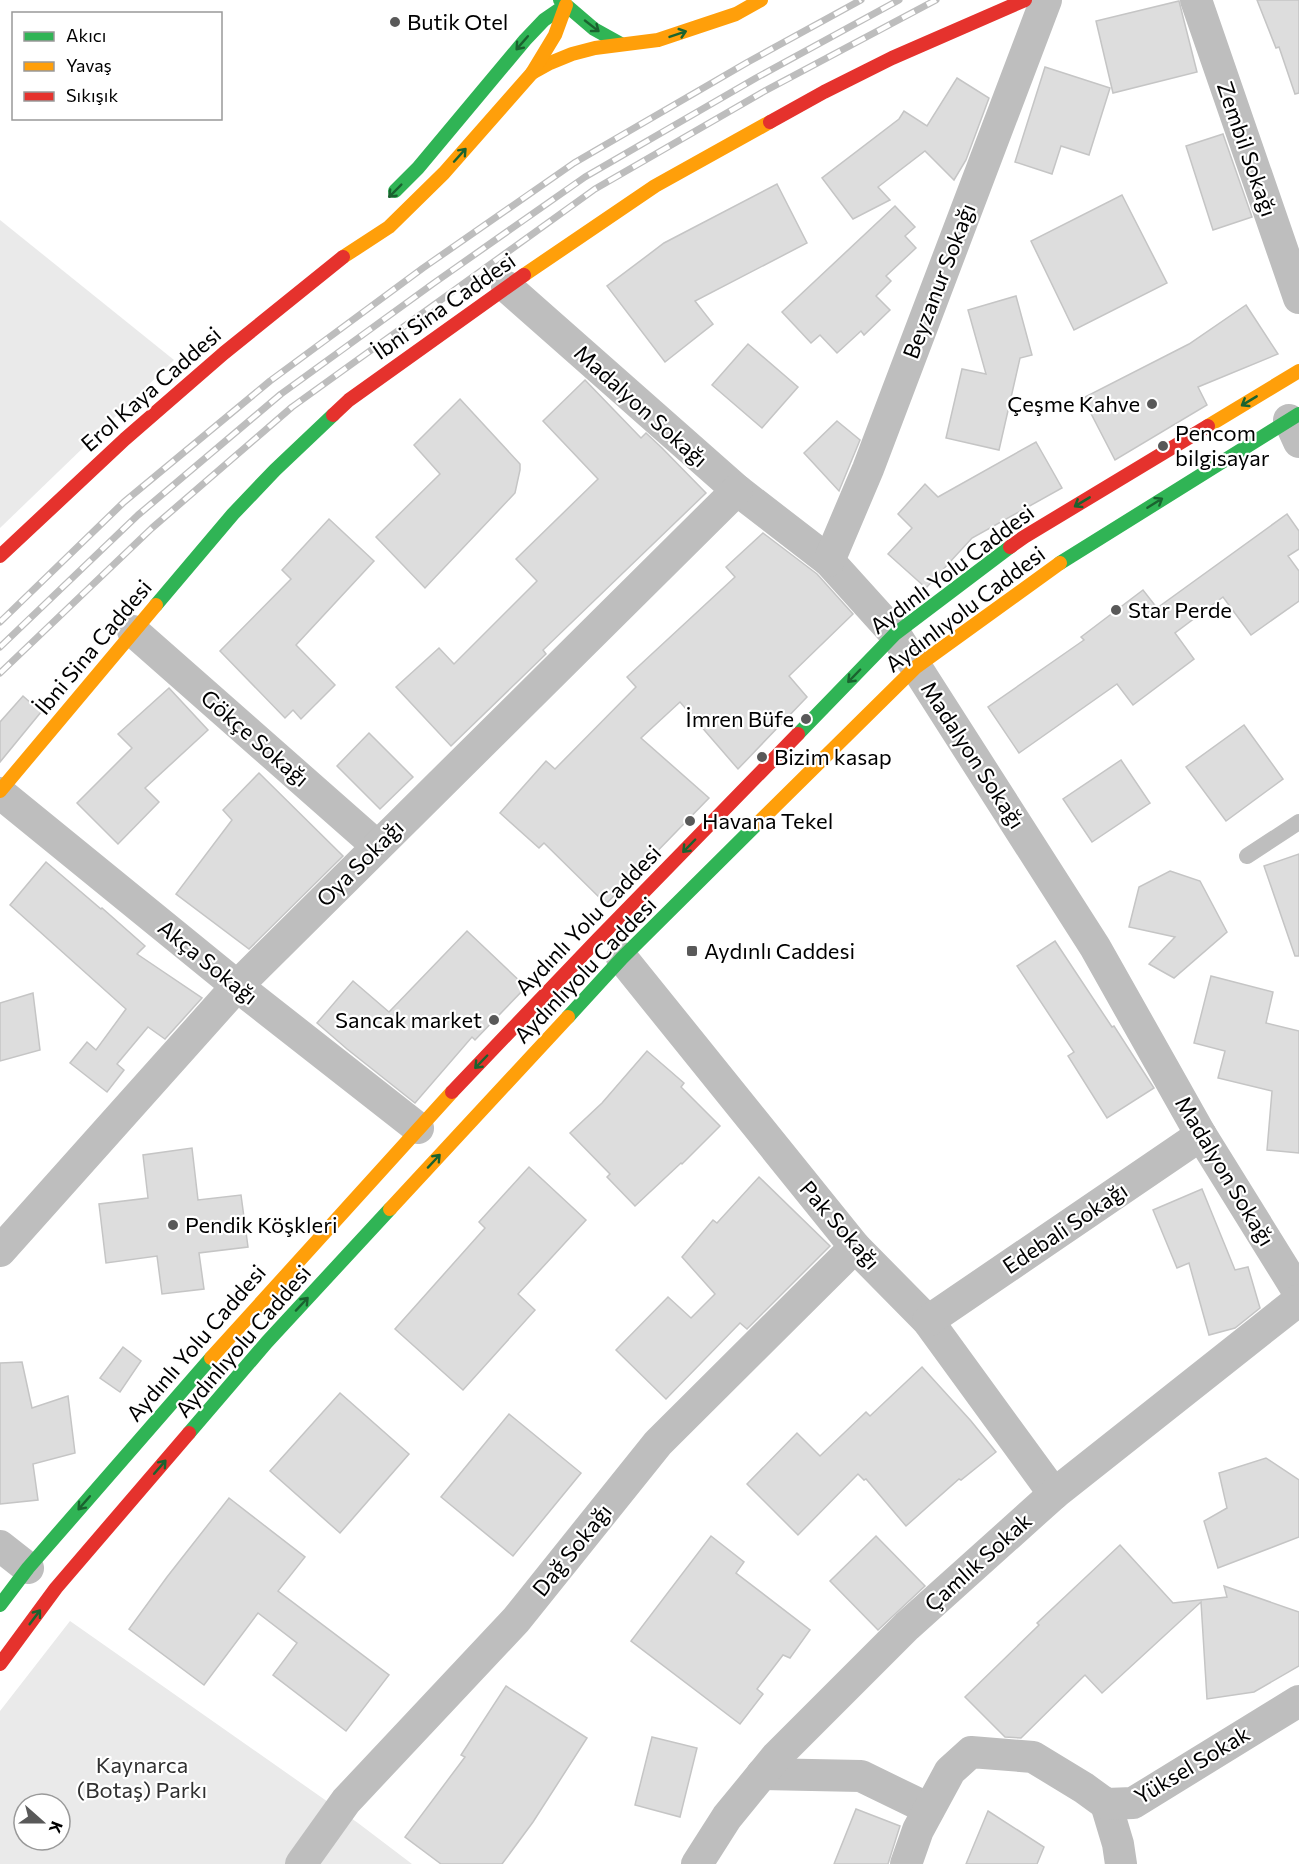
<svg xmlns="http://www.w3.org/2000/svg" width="1299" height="1864" font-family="Commissioner,sans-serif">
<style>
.green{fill:#eaeaea;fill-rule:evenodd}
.building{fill:#ddd;stroke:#c5c5c5;stroke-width:1.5}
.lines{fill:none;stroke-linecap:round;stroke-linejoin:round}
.lane{stroke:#bebebe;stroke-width:16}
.street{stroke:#bebebe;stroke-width:32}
.fast{stroke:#30b455;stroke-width:14}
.slow{stroke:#ff9f0a;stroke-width:14}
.jam{stroke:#e5322d;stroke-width:14}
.rail-casing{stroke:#bdbdbd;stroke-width:7}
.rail{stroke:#fff;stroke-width:4.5;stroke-dasharray:14;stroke-linecap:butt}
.oneway{stroke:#1a632f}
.poi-dot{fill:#595959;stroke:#fff;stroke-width:2}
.labels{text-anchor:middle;stroke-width:4.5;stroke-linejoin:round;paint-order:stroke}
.poi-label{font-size:22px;fill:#000;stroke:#fff;text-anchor:start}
.street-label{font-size:22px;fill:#000;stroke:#fff}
.park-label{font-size:22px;fill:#303030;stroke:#fff}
</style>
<rect width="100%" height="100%" fill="#fff"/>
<g class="green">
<polygon points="0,220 174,360 0,528"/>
<path d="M 70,1621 L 358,1823 L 412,1864 L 0,1864 L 0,1711 ZM 24,1804 L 60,1804 L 60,1840 L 24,1840 Z"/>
</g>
<g class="building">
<polygon points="1257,0 1299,0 1299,93 1295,94 1279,47 1276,48"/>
<polygon points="1179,1 1197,72 1113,93 1096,21"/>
<polygon points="1045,67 1110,88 1089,155 1061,146 1052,174 1015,162"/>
<polygon points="957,78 989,98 966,160 954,180 925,151 878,187 890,200 853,219 822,178 899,119 904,111 927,126"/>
<polygon points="1223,134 1252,217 1213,230 1186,146"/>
<polygon points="777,184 807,243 695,301 713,324 665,362 607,286 664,243"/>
<polygon points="1122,195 1167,283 1074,330 1031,241"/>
<polygon points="895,206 915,227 905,236 916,248 886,276 891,281 876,296 890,310 864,335 861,331 837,353 820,335 811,343 782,312"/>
<polygon points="1016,296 1032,355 1020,358 999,450 946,438 962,369 986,374 968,310"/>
<polygon points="1246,305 1278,354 1198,387 1207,405 1115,460 1083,398 1189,344"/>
<polygon points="748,344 798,387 762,428 712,385"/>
<polygon points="585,380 641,438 646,433 662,448 706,493 543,650 546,654 451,746 396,687 439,648 454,664 537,581 516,559 598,479 543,421"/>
<polygon points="460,399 520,464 520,470 515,493 425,588 376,537 440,474 414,445"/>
<polygon points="837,421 860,440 839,491 804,453"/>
<polygon points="1036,442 1062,488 972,538 926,588 888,554 912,528 898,514 925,484 938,497"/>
<polygon points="1287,514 1299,531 1299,549 1288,556 1299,571 1299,601 1251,635 1223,597 1175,633 1194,659 1133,705 1117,684 1019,753 988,707 1084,640 1081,637 1143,590 1157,608"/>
<polygon points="329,519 374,561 296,645 335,685 301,719 293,710 285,718 220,651 291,579 282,570"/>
<polygon points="763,533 817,574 853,614 789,676 807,697 738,769 680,702 641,738 709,798 606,904 544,843 539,848 500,813 546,761 555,769 636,687 627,677 735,577 726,567"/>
<polygon points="169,688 208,730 145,788 159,802 118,844 77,803 132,748 118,734"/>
<polygon points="23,696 41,712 0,762 0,722"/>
<polygon points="1244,725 1283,779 1226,821 1186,767"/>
<polygon points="369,733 413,777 380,809 337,766"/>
<polygon points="1121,760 1150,803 1092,842 1063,799"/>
<polygon points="259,773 343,856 249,949 176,894 232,820 223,810"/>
<polygon points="1299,854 1299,956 1295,956 1264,866"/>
<polygon points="46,862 101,909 102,908 145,946 137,954 202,998 165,1039 148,1027 117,1064 124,1070 107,1092 70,1063 87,1042 96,1050 126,1009 10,905"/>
<polygon points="1170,871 1200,881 1227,932 1174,978 1149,964 1175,937 1129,927 1139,887"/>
<polygon points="467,931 526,987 475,1040 472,1037 415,1103 347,1049 317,1023 353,981 389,1012"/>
<polygon points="1055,941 1112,1027 1114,1026 1154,1088 1107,1118 1068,1056 1074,1052 1017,966"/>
<polygon points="1211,976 1273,992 1266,1023 1299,1031 1299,1153 1267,1150 1272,1091 1218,1078 1225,1051 1194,1043"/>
<polygon points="33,993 40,1050 0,1061 0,1003"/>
<polygon points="647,1051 684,1083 681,1087 720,1126 682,1164 681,1163 635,1206 607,1177 610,1174 570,1133 602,1103"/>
<polygon points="192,1148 198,1200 241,1195 248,1247 199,1253 204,1289 162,1294 157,1256 106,1263 99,1204 148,1198 143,1155"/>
<polygon points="529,1167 586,1220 518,1294 535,1310 463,1390 395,1329 485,1228 479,1222"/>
<polygon points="759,1177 830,1246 747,1329 740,1323 666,1399 616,1350 668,1297 691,1318 715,1294 682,1257 713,1220 717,1223"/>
<polygon points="1202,1189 1235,1270 1248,1267 1260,1308 1235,1328 1209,1335 1189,1263 1177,1268 1153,1210"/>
<polygon points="123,1347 141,1361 120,1392 100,1378"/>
<polygon points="22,1362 32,1408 68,1396 75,1453 33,1464 38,1500 0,1504 0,1363"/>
<polygon points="922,1367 971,1421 996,1452 961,1480 959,1479 906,1526 866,1479 864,1480 858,1474 798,1535 747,1484 797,1433 820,1456 866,1412 870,1416"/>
<polygon points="340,1393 409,1454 340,1533 270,1471"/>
<polygon points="509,1414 581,1473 513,1556 441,1497"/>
<polygon points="1266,1458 1299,1480 1299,1537 1218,1568 1204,1521 1227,1508 1219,1473"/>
<polygon points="229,1498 305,1557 278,1591 389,1675 346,1731 273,1675 297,1643 258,1613 204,1685 129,1629 167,1577"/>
<polygon points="711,1536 744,1562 736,1573 810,1630 790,1658 783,1655 757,1689 763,1694 740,1724 631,1641"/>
<polygon points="876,1536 925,1586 878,1630 830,1581"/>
<polygon points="1120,1545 1173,1603 1227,1597 1224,1586 1299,1612 1299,1666 1254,1692 1207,1699 1201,1602 1102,1693 1085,1675 1021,1738 1005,1737 965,1697 1039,1625 1037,1623"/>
<polygon points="506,1686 587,1738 533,1822 502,1864 441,1864 405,1837 465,1757 461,1755"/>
<polygon points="652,1737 697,1748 680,1817 635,1805"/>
<polygon points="856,1809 900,1826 888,1864 834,1864"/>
<polygon points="988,1811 1044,1847 1037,1864 966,1864"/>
</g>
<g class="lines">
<polyline class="lane" points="1247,856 1299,822"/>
<g class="street">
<polyline points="1196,0 1299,298"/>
<polyline points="507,287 737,490 829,561 895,634 1095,947 1201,1135 1299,1293"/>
<polyline points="1289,420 1299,442"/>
<polyline points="829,561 868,469 1046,0"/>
<polyline points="133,631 377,846"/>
<polyline points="0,793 237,986 418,1128"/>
<polyline points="622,958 855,1247 928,1321 1054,1494"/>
<polyline points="0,1251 237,986 737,490"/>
<polyline points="928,1321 1201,1135"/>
<polyline points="0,1546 28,1568"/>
<polyline points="762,1774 861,1776 929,1809"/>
<polyline points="1106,1804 1118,1844 1121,1864"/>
<polyline points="301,1864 346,1801 516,1620 658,1443 855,1247"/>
<polyline points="697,1864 727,1817 777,1756 907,1626 1054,1494 1299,1300"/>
<polyline points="906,1864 918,1830 950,1771 971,1752 1033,1757 1084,1788 1106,1804 1133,1803 1299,1701"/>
</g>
<g class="fast">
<polyline points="560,0 594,29 621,44"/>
<polyline points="395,191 418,168 525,40 544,20 560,9"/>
<polyline points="1060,563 1299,414"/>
<polyline points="156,605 233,514 275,470 333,415"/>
<polyline points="798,734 895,634 1010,547"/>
<polyline points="568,1017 622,958 758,823"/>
<polyline points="189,1433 267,1342 390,1209"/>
<polyline points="0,1605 28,1568 211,1358"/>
</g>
<g class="slow">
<polyline points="532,73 550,63 572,54 595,48 658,40 736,14 761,0"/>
<polyline points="343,257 389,227 444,173 532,73 555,35 566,5"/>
<polyline points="524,275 655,186 770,122"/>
<polyline points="1208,426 1299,371"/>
<polyline points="0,791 156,605"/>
<polyline points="758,823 916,667 1060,563"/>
<polyline points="390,1209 568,1017"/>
<polyline points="211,1358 452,1092"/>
</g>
<g class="jam">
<polyline points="770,122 824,92 892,58 1025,0"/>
<polyline points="333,415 349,400 524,275"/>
<polyline points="1010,547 1024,537 1208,426"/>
<polyline points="0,556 125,439 224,353 343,257"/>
<polyline points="452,1092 598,939 798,734"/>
<polyline points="0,1664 56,1588 189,1433"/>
</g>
<defs>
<g id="rail">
<polyline points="0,622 124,502 270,381 423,268 574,163 748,62 861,0"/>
<polyline points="0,647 138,515 281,394 434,283 585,177 756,78 899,0"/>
<polyline points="0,673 152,528 292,407 595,189 763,92 936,0"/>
</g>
</defs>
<use href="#rail" class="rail-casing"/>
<use href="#rail" class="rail"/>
</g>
<defs><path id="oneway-shaft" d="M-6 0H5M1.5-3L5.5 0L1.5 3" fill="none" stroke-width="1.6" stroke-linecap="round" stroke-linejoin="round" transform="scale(1.5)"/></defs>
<g class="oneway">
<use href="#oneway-shaft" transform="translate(592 26) rotate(38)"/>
<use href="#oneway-shaft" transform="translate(678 34) rotate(-19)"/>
<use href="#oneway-shaft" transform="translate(522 43) rotate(131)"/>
<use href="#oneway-shaft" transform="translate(460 155) rotate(-48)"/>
<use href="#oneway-shaft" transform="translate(395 191) rotate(135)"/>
<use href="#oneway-shaft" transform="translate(1249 401) rotate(149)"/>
<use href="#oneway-shaft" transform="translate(1082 502) rotate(149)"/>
<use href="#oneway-shaft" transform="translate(1155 503) rotate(-32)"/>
<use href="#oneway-shaft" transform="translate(854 676) rotate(134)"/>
<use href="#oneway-shaft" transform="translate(689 846) rotate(134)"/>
<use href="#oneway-shaft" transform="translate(481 1062) rotate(134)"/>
<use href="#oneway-shaft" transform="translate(434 1161) rotate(-47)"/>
<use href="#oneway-shaft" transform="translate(302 1304) rotate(-47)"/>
<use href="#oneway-shaft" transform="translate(160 1467) rotate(-49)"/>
<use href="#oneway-shaft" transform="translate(84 1503) rotate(131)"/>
<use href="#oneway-shaft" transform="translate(35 1617) rotate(-53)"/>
</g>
<g class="poi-dot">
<circle cx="395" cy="22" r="6"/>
<circle cx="1152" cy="404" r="6"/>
<circle cx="1163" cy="446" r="6"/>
<circle cx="1116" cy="610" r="6"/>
<circle cx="806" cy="719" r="6"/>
<circle cx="762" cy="757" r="6"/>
<circle cx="690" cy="821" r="6"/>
<rect x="686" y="945" width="12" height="12" rx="3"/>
<circle cx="494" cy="1020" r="6"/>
<circle cx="173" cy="1225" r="6"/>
</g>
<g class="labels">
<g class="poi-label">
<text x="407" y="30">Butik Otel</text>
<text x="1140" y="412" text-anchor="end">Çeşme Kahve</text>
<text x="1175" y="441">Pencom<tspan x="1175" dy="25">bilgisayar</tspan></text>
<text x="1128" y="618">Star Perde</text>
<text x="794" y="727" text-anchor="end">İmren Büfe</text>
<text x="774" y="765">Bizim kasap</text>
<text x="702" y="829">Havana Tekel</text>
<text x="704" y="959">Aydınlı Caddesi</text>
<text x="482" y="1028" text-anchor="end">Sancak market</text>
<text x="185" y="1233">Pendik Köşkleri</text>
</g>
<g class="street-label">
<text transform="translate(1247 149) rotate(71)" y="8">Zembil Sokağı</text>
<text transform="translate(939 281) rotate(-69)" y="8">Beyzanur Sokağı</text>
<text transform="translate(444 306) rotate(-35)" y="8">İbni Sina Caddesi</text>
<text transform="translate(151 389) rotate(-41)" y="8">Erol Kaya Caddesi</text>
<text transform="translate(641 406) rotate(42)" y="8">Madalyon Sokağı</text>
<text transform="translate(952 569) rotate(-37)" y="8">Aydınlı Yolu Caddesi</text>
<text transform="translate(965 609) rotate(-37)" y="8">Aydınlıyolu Caddesi</text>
<text transform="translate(93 647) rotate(-50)" y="8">İbni Sina Caddesi</text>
<text transform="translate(255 738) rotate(41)" y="8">Gökçe Sokağı</text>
<text transform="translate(973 755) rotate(57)" y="8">Madalyon Sokağı</text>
<text transform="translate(360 863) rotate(-45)" y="8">Oya Sokağı</text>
<text transform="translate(588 920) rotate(-46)" y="8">Aydınlı Yolu Caddesi</text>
<text transform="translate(208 962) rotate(39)" y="8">Akça Sokağı</text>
<text transform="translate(585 970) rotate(-46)" y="8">Aydınlıyolu Caddesi</text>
<text transform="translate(1225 1171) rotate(59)" y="8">Madalyon Sokağı</text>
<text transform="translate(840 1225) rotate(49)" y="8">Pak Sokağı</text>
<text transform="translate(1065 1228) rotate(-34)" y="8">Edebali Sokağı</text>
<text transform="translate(243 1341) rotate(-49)" y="8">Aydınlıyolu Caddesi</text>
<text transform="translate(196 1343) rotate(-49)" y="8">Aydınlı Yolu Caddesi</text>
<text transform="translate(572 1550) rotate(-51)" y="8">Dağ Sokağı</text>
<text transform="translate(978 1562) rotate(-42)" y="8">Çamlık Sokak</text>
<text transform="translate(1192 1765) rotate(-31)" y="8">Yüksel Sokak</text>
</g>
<g class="park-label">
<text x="142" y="1773">Kaynarca<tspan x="142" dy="25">(Botaş) Parkı</tspan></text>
</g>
</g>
<rect x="12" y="12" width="210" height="108" fill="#ffffff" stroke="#999999" stroke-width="1.5"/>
<rect x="24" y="32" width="30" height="9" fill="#30b455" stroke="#999999" stroke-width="1.5"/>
<text x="66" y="42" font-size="18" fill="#000000">Akıcı</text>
<rect x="24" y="62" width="30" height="9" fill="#ff9f0a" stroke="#999999" stroke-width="1.5"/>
<text x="66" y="72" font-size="18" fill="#000000">Yavaş</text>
<rect x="24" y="92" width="30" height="9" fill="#e5322d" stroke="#999999" stroke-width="1.5"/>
<text x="66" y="102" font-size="18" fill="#000000">Sıkışık</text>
<g transform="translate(42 1822) rotate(111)"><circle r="28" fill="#ffffff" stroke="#999999" stroke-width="1.5"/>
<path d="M0-4.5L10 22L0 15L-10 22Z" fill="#595959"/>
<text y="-9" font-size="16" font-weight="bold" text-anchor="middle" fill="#000000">K</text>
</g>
</svg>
